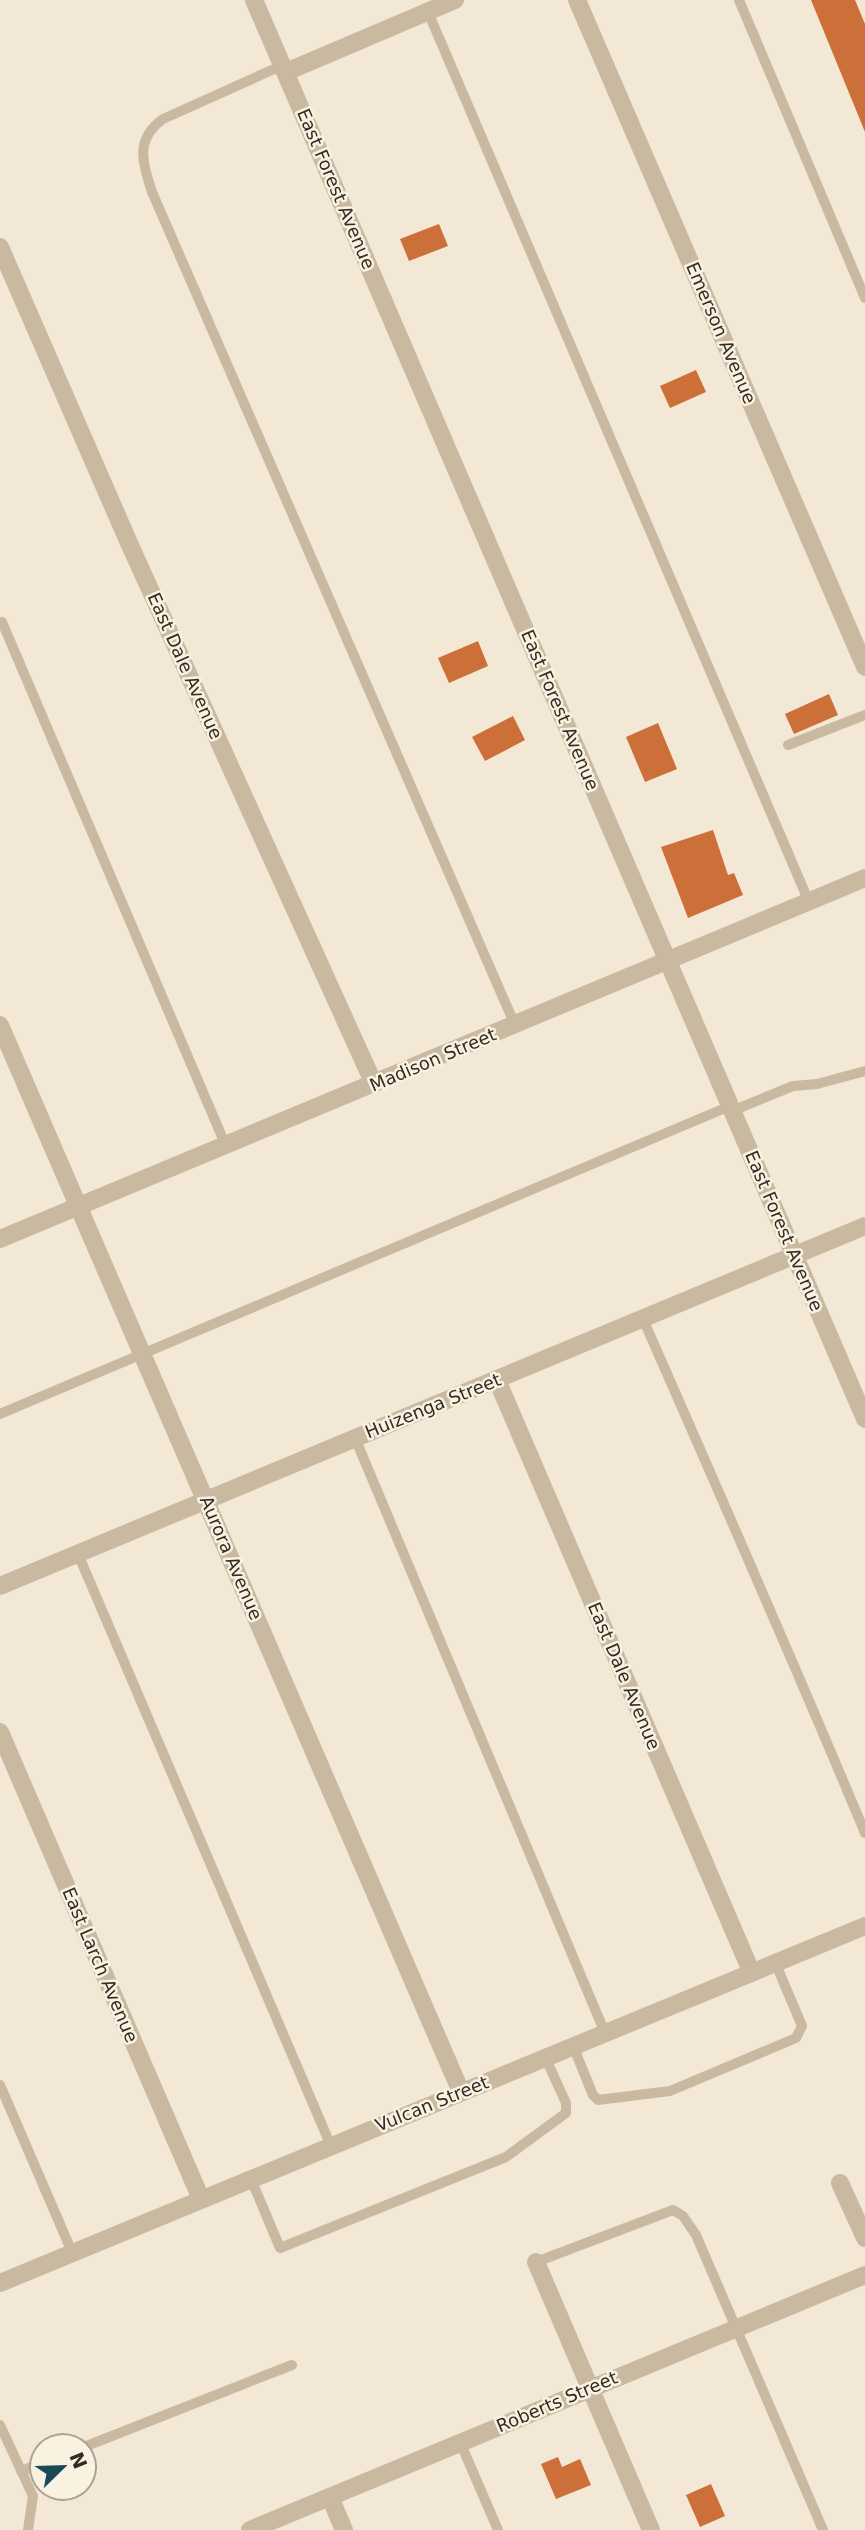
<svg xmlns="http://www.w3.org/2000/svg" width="865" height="2530" font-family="'DejaVu Sans',sans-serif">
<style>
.building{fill:#cd6f38}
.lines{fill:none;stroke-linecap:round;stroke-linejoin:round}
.lane{stroke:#cab9a1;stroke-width:10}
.street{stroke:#cab9a1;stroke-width:18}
.labels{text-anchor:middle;stroke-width:5;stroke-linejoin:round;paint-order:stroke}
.street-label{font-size:18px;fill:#342b24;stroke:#faf2e1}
</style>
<rect width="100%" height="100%" fill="#f2e8d5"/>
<g class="building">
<polygon points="811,0 855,0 865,24 865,132"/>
<polygon points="439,224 448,246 409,261 400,239"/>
<polygon points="696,370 706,392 670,408 660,386"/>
<polygon points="478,641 488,666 449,683 438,658"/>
<polygon points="829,694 838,715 794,734 785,714"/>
<polygon points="513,716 525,740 485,761 472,737"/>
<polygon points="658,723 677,769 645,782 626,737"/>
<polygon points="713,830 728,875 734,873 743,895 688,918 661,847"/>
<polygon points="558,2457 562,2467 580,2459 591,2485 556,2499 541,2464"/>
<polygon points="711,2484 725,2516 700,2527 686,2495"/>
</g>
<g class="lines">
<g class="lane">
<polyline points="739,0 865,298"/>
<polyline points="428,12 809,902"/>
<path d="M 283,65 L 163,119 C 134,140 143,163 152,192 L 515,1025"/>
<polyline points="0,623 2,622 226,1146"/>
<polyline points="788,745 865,715"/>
<polyline points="732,1111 793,1086 817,1084 865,1071"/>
<path d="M 643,1319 C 718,1490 793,1660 865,1833"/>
<polyline points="0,1414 730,1106"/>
<polyline points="355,1438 605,2033"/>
<polyline points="78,1554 331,2146"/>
<polyline points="573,2046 593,2095 598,2100 670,2091 796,2038 802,2026 775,1962"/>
<polyline points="0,2085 72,2252"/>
<polyline points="251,2179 280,2248 506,2157 566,2113 566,2103 545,2057"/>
<polyline points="536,2262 673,2210 683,2216 696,2235 823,2530"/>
<polyline points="0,2425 33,2496 28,2530"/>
<polyline points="460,2442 498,2530"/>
<polyline points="84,2447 292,2365"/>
<polyline points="21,2471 42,2463"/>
</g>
<g class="street">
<polyline points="254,0 865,1419"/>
<polyline points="577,0 865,667"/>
<polyline points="286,72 455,0"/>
<polyline points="0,247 129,543 374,1084"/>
<polyline points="0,1025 461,2092"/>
<polyline points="0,1239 865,878"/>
<polyline points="497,1380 751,1971"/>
<polyline points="0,1586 865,1226"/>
<polyline points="0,1732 201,2199"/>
<polyline points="840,2183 865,2238"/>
<polyline points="536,2262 651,2530"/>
<polyline points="0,2283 865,1926"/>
<polyline points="330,2497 344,2530"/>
<polyline points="250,2530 865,2275"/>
</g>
</g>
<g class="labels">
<g class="street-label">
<text transform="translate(336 189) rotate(67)" y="6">East Forest Avenue</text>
<text transform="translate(721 333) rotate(67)" y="6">Emerson Avenue</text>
<text transform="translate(185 666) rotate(66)" y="6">East Dale Avenue</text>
<text transform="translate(560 710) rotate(67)" y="6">East Forest Avenue</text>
<text transform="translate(433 1060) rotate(-23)" y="6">Madison Street</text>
<text transform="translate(784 1231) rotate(67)" y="6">East Forest Avenue</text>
<text transform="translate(433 1406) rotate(-22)" y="6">Huizenga Street</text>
<text transform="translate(231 1558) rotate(67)" y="6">Aurora Avenue</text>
<text transform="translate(624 1676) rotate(67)" y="6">East Dale Avenue</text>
<text transform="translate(100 1965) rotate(67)" y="6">East Larch Avenue</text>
<text transform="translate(432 2104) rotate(-22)" y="6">Vulcan Street</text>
<text transform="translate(557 2402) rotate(-23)" y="6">Roberts Street</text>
</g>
</g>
<g transform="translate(63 2467) rotate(67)"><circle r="33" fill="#faf2e1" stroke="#aba295" stroke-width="2"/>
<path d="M0-5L12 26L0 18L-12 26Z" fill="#184b57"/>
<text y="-10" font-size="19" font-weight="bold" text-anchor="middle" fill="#342b24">N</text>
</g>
</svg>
